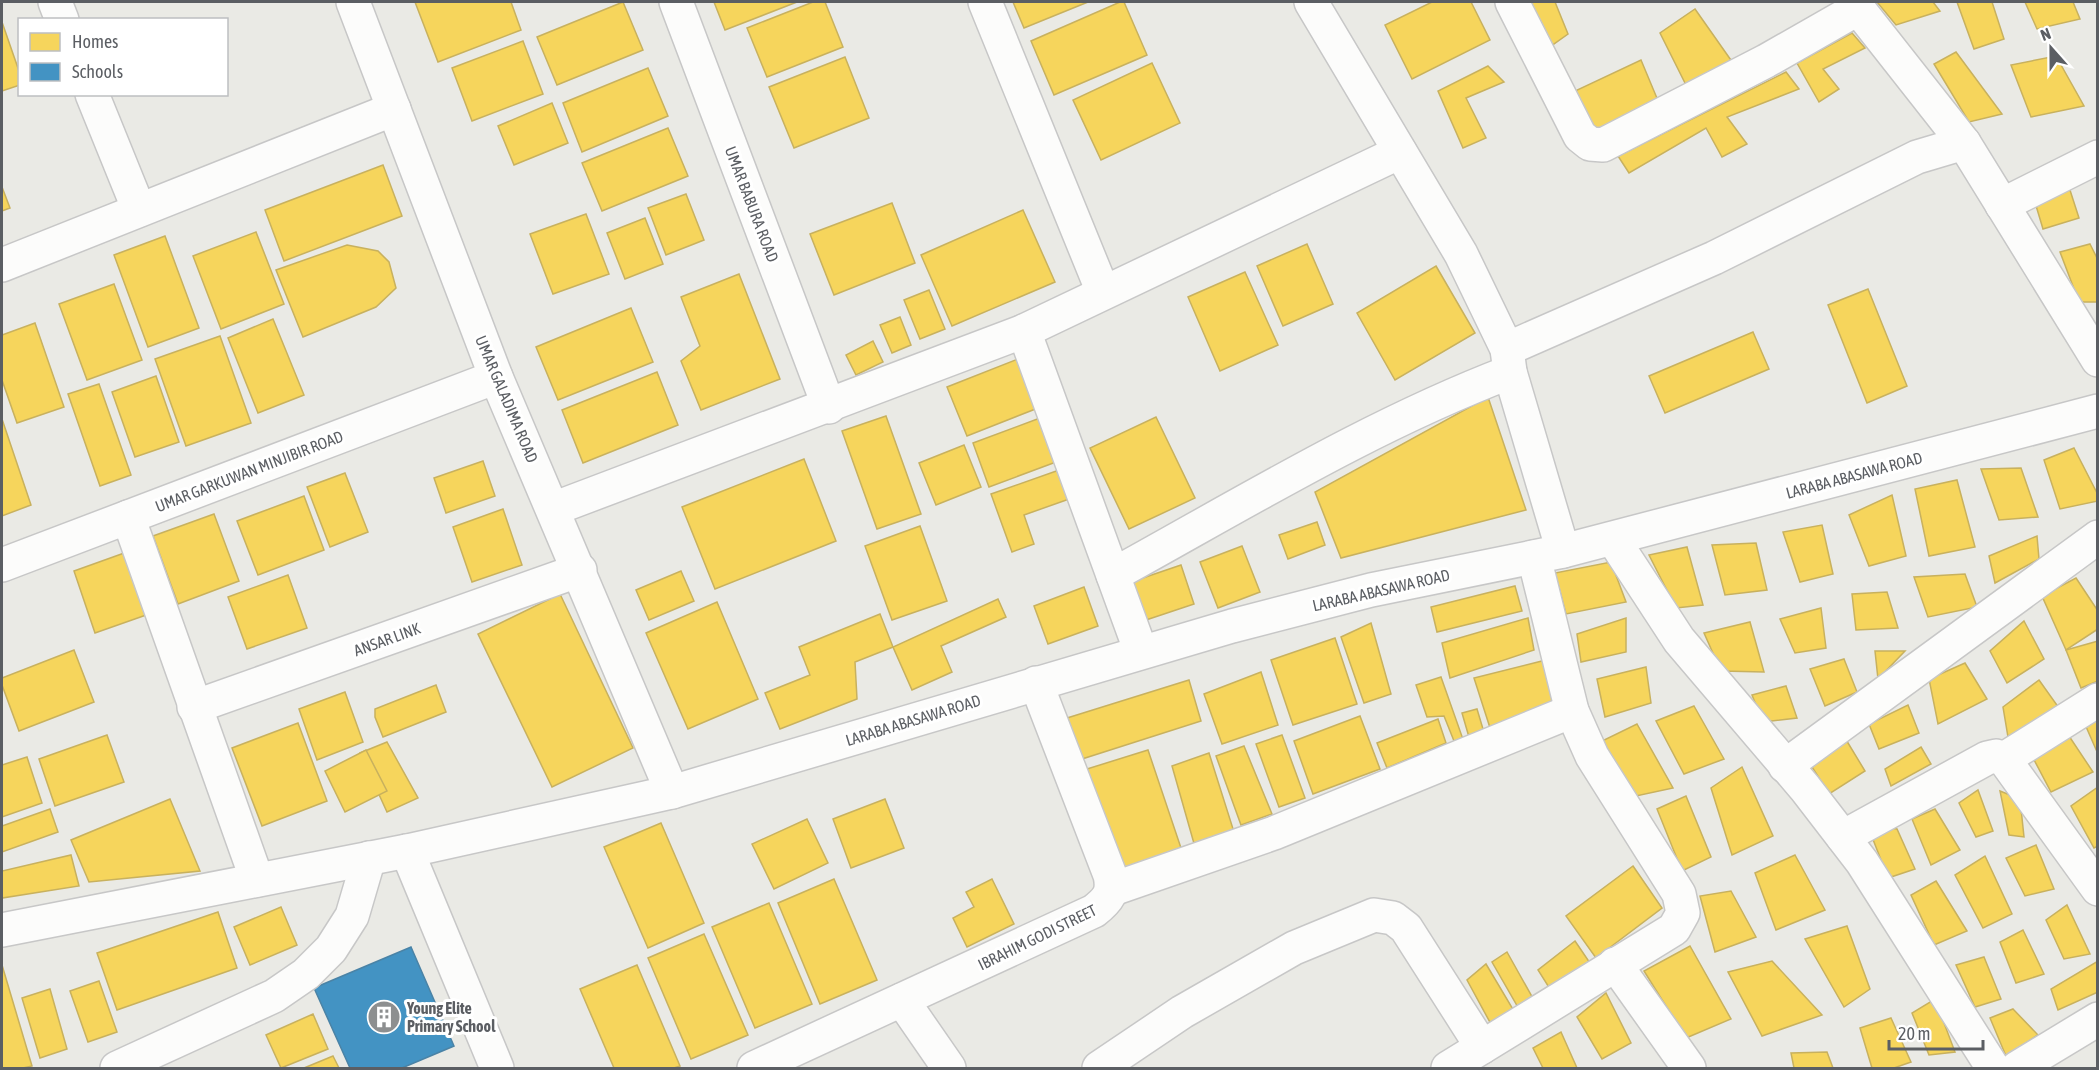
<svg xmlns="http://www.w3.org/2000/svg" width="2099" height="1070" font-family="'Asap Condensed',sans-serif">
<style>
.homes{fill:#f6d55c;stroke:#c8b15e;stroke-width:1.5}
.schools{fill:#4393c3;stroke:#4a83a6;stroke-width:1.5}
.lines{fill:none;stroke-linecap:round;stroke-linejoin:round}
.minor-casing{stroke:#c7c7c7;stroke-width:36}
.minor{stroke:#fcfcfb;stroke-width:33}
.labels{text-anchor:middle;stroke-width:6;stroke-linejoin:round;paint-order:stroke}
.street-label{font-size:16px;fill:#5b5e63;stroke:#fff}
.poi-label{font-size:16px;font-weight:bold;fill:#5b5e63;stroke:#fff;text-anchor:start}
</style>
<rect width="100%" height="100%" fill="#eaeae5"/>
<g class="homes">
<polygon points="415,2 511,2 521,30 438,62"/>
<polygon points="623,2 643,50 557,85 537,37"/>
<polygon points="714,2 797,2 725,30"/>
<polygon points="813,2 825,2 843,47 767,77 747,28"/>
<polygon points="1013,2 1088,2 1024,28"/>
<polygon points="1120,2 1124,2 1147,55 1054,95 1031,41"/>
<polygon points="1432,2 1471,2 1490,40 1412,79 1385,25"/>
<polygon points="1530,2 1555,2 1568,34 1551,46"/>
<polygon points="1877,2 1933,2 1940,11 1896,25"/>
<polygon points="1957,2 1992,2 2004,39 1974,49"/>
<polygon points="2025,2 2073,2 2080,19 2037,29"/>
<polygon points="1695,9 1733,63 1687,87 1660,33"/>
<polygon points="2,22 20,74 20,85 2,91"/>
<polygon points="1852,33 1865,48 1823,69 1839,89 1819,102 1797,63"/>
<polygon points="523,41 543,94 472,121 452,68"/>
<polygon points="1956,52 2002,114 1969,122 1934,64"/>
<polygon points="2056,56 2084,106 2031,117 2011,65"/>
<polygon points="845,57 869,118 794,148 769,87"/>
<polygon points="1641,60 1659,103 1593,133 1575,91"/>
<polygon points="1152,63 1180,123 1101,160 1073,100"/>
<polygon points="1488,66 1504,82 1466,98 1486,138 1463,148 1438,91"/>
<polygon points="648,68 668,116 582,152 563,103"/>
<polygon points="1786,72 1799,89 1727,117 1747,144 1722,157 1706,128 1629,173 1618,156"/>
<polygon points="552,103 568,143 514,165 498,126"/>
<polygon points="668,128 688,176 602,211 582,163"/>
<polygon points="383,165 402,216 284,261 265,210"/>
<polygon points="2,187 10,208 2,211"/>
<polygon points="2069,187 2079,218 2043,229 2034,199"/>
<polygon points="686,194 704,240 666,255 648,208"/>
<polygon points="892,203 915,263 834,295 810,234"/>
<polygon points="1023,210 1055,282 952,326 921,255"/>
<polygon points="586,214 609,274 553,294 530,234"/>
<polygon points="645,218 663,264 625,279 607,233"/>
<polygon points="256,232 284,304 221,329 193,256"/>
<polygon points="165,236 199,328 148,347 114,255"/>
<polygon points="1307,244 1333,304 1283,326 1257,266"/>
<polygon points="2090,244 2098,260 2098,302 2079,302 2060,252"/>
<polygon points="347,245 378,251 389,262 396,288 376,307 303,337 276,270"/>
<polygon points="1436,266 1475,333 1395,380 1357,313"/>
<polygon points="1245,272 1278,345 1220,371 1188,297"/>
<polygon points="739,274 780,379 701,410 681,361 700,346 681,297"/>
<polygon points="114,284 142,360 87,380 59,304"/>
<polygon points="1868,289 1907,386 1867,403 1828,305"/>
<polygon points="929,290 945,329 920,339 904,300"/>
<polygon points="631,308 653,362 558,400 536,347"/>
<polygon points="900,317 911,345 892,353 880,325"/>
<polygon points="273,319 304,395 258,413 228,338"/>
<polygon points="35,323 64,407 17,423 2,380 2,335"/>
<polygon points="1753,332 1769,369 1665,413 1649,376"/>
<polygon points="220,336 251,423 186,446 155,359"/>
<polygon points="873,341 883,362 856,375 846,355"/>
<polygon points="1018,359 1038,408 967,436 947,387"/>
<polygon points="657,372 678,425 583,463 562,410"/>
<polygon points="156,376 179,442 135,457 112,392"/>
<polygon points="99,384 131,475 100,486 68,394"/>
<polygon points="1488,397 1526,510 1341,558 1315,492"/>
<polygon points="886,416 921,514 877,529 842,431"/>
<polygon points="1156,417 1195,498 1129,529 1090,448"/>
<polygon points="1040,418 1056,462 989,487 973,443"/>
<polygon points="2,419 31,505 2,516"/>
<polygon points="964,445 981,487 936,505 919,463"/>
<polygon points="2074,448 2098,495 2098,501 2060,509 2044,460"/>
<polygon points="804,459 836,541 715,589 682,507"/>
<polygon points="483,461 495,496 446,513 434,478"/>
<polygon points="2021,468 2038,517 1999,520 1981,469"/>
<polygon points="1062,469 1072,498 1024,515 1034,544 1012,552 991,494"/>
<polygon points="345,473 368,532 330,547 307,487"/>
<polygon points="1957,480 1975,547 1929,556 1915,489"/>
<polygon points="1892,495 1906,556 1869,566 1849,515"/>
<polygon points="304,496 324,550 258,575 237,521"/>
<polygon points="503,509 522,565 472,582 453,527"/>
<polygon points="214,514 239,581 178,604 153,536"/>
<polygon points="1317,522 1325,545 1288,559 1279,535"/>
<polygon points="1822,525 1833,574 1800,582 1783,532"/>
<polygon points="920,526 947,601 892,620 865,546"/>
<polygon points="2037,536 2039,559 1995,583 1989,556"/>
<polygon points="1756,543 1767,590 1725,595 1712,545"/>
<polygon points="1242,546 1260,592 1218,608 1200,562"/>
<polygon points="1687,547 1703,605 1676,608 1649,555"/>
<polygon points="127,552 149,614 95,633 74,571"/>
<polygon points="1611,562 1626,602 1566,614 1555,573"/>
<polygon points="1181,565 1194,604 1143,621 1131,582"/>
<polygon points="681,571 694,601 649,620 636,590"/>
<polygon points="1965,574 1977,607 1928,617 1914,577"/>
<polygon points="288,575 307,628 247,649 228,597"/>
<polygon points="2076,578 2098,611 2098,629 2066,650 2042,596"/>
<polygon points="1515,586 1522,611 1437,632 1431,607"/>
<polygon points="1084,587 1098,626 1048,644 1034,606"/>
<polygon points="1887,592 1898,628 1856,630 1852,594"/>
<polygon points="560,594 633,748 552,787 478,634"/>
<polygon points="998,599 1006,617 941,646 952,672 912,690 893,647"/>
<polygon points="717,602 758,699 688,729 646,633"/>
<polygon points="1821,608 1826,648 1795,653 1780,619"/>
<polygon points="880,614 893,647 855,662 857,699 780,729 765,693 810,675 799,647"/>
<polygon points="1528,618 1534,650 1450,678 1442,643"/>
<polygon points="1626,618 1626,652 1581,662 1577,634"/>
<polygon points="2024,621 2044,659 2007,683 1990,651"/>
<polygon points="1750,622 1764,672 1721,671 1704,633"/>
<polygon points="1371,623 1391,694 1364,703 1341,637"/>
<polygon points="1335,638 1357,704 1293,725 1271,660"/>
<polygon points="2098,641 2098,681 2081,688 2066,650"/>
<polygon points="74,650 94,702 19,731 2,685 2,678"/>
<polygon points="1875,651 1905,651 1878,679"/>
<polygon points="1844,659 1857,692 1825,706 1810,669"/>
<polygon points="1546,660 1557,708 1492,734 1474,678"/>
<polygon points="1965,663 1987,699 1938,724 1929,679"/>
<polygon points="1646,667 1651,703 1605,717 1597,679"/>
<polygon points="1261,672 1278,725 1222,744 1204,694"/>
<polygon points="1441,677 1465,745 1456,746 1444,716 1427,717 1416,685"/>
<polygon points="1189,680 1201,721 1082,759 1067,718"/>
<polygon points="2039,680 2059,708 2009,743 2003,707"/>
<polygon points="436,685 446,712 383,737 375,717 375,709"/>
<polygon points="1786,686 1797,718 1763,722 1752,695"/>
<polygon points="345,692 363,742 317,760 299,709"/>
<polygon points="1908,705 1919,733 1879,749 1869,724"/>
<polygon points="1694,706 1724,759 1684,774 1656,721"/>
<polygon points="1477,709 1486,739 1471,744 1462,713"/>
<polygon points="1360,716 1380,769 1313,794 1294,741"/>
<polygon points="1438,719 1446,743 1387,768 1377,743"/>
<polygon points="2098,719 2098,754 2084,722"/>
<polygon points="298,723 327,801 262,826 232,748"/>
<polygon points="1637,724 1673,788 1636,796 1600,742"/>
<polygon points="107,735 124,782 55,806 39,759"/>
<polygon points="1282,735 1305,798 1279,807 1256,744"/>
<polygon points="2069,736 2093,772 2051,792 2032,756"/>
<polygon points="1845,738 1865,771 1829,794 1809,762"/>
<polygon points="387,742 418,798 387,812 360,753"/>
<polygon points="1244,746 1272,814 1241,825 1216,756"/>
<polygon points="1921,747 1931,764 1891,786 1885,769"/>
<polygon points="366,750 387,791 345,812 325,771"/>
<polygon points="1148,750 1181,848 1122,869 1087,769"/>
<polygon points="1209,753 1234,832 1195,847 1172,766"/>
<polygon points="27,757 42,803 2,817 2,765"/>
<polygon points="1742,767 1773,836 1732,855 1711,788"/>
<polygon points="2098,787 2098,846 2094,848 2071,806"/>
<polygon points="1978,790 1993,831 1976,837 1959,803"/>
<polygon points="2000,791 2020,799 2024,837 2009,835"/>
<polygon points="1686,796 1711,857 1682,871 1657,809"/>
<polygon points="170,799 200,871 89,882 71,840"/>
<polygon points="885,799 904,848 851,868 833,819"/>
<polygon points="50,809 58,832 2,852 2,826"/>
<polygon points="1935,809 1960,850 1931,865 1912,819"/>
<polygon points="807,819 828,863 774,889 752,844"/>
<polygon points="661,823 704,923 648,948 604,847"/>
<polygon points="1867,824 1897,829 1915,869 1888,878"/>
<polygon points="2036,845 2054,889 2025,896 2006,858"/>
<polygon points="71,855 79,886 2,898 2,871"/>
<polygon points="1795,855 1825,910 1776,930 1755,873"/>
<polygon points="1985,856 2012,914 1983,928 1955,875"/>
<polygon points="1633,866 1662,908 1596,958 1566,916"/>
<polygon points="834,879 877,980 820,1004 778,903"/>
<polygon points="992,879 1014,924 967,947 953,918 974,907 966,892"/>
<polygon points="1936,881 1967,931 1934,945 1911,895"/>
<polygon points="1731,891 1756,937 1715,952 1700,896"/>
<polygon points="769,903 812,1004 755,1028 712,927"/>
<polygon points="2067,905 2090,954 2064,959 2046,920"/>
<polygon points="281,907 297,945 250,965 234,927"/>
<polygon points="218,912 237,968 117,1010 97,953"/>
<polygon points="1847,926 1870,989 1844,1007 1805,939"/>
<polygon points="2023,930 2044,974 2016,983 2000,942"/>
<polygon points="704,934 748,1035 691,1059 648,958"/>
<polygon points="1575,941 1590,963 1550,989 1538,970"/>
<polygon points="1690,946 1731,1019 1686,1038 1644,971"/>
<polygon points="1507,952 1535,1002 1519,1009 1492,962"/>
<polygon points="1984,957 2001,999 1975,1007 1956,965"/>
<polygon points="1772,961 1822,1015 1762,1036 1728,972"/>
<polygon points="2098,961 2098,992 2058,1010 2051,989"/>
<polygon points="1486,964 1514,1011 1492,1026 1467,980"/>
<polygon points="2,965 32,1066 23,1068 2,1068"/>
<polygon points="637,965 680,1066 674,1068 614,1068 580,989"/>
<polygon points="99,981 117,1032 88,1042 70,991"/>
<polygon points="50,989 67,1049 40,1058 22,998"/>
<polygon points="1606,993 1631,1043 1602,1059 1577,1017"/>
<polygon points="1935,999 1955,1052 1929,1055 1912,1013"/>
<polygon points="2013,1009 2038,1035 2006,1056 1990,1018"/>
<polygon points="313,1014 328,1049 281,1068 266,1035"/>
<polygon points="1891,1018 1911,1062 1894,1068 1872,1068 1860,1028"/>
<polygon points="1561,1032 1577,1068 1543,1068 1533,1048"/>
<polygon points="1827,1052 1833,1068 1794,1068 1791,1053"/>
<polygon points="333,1056 339,1068 304,1068"/>
</g>
<polygon class="schools" points="411,947 454,1046 402,1068 350,1068 314,988"/>
<g class="lines">
<defs>
<g id="minor">
<polyline points="55,2 62,20"/>
<polyline points="353,2 496,377 672,792"/>
<polyline points="676,2 829,407"/>
<polyline points="985,2 1103,292"/>
<polyline points="1311,2 1461,254 1507,349 1510,372 1563,551"/>
<polyline points="1512,2 1580,136 1590,144 1603,145 1766,61 1859,8"/>
<polyline points="92,94 139,210"/>
<polyline points="1964,143 2098,360"/>
<polyline points="2002,205 2098,157"/>
<polyline points="2,265 394,109"/>
<polyline points="1024,331 1141,652"/>
<polyline points="1507,349 1714,258 1917,157 1964,143 1853,2"/>
<polyline points="553,509 1024,331 1400,152"/>
<polyline points="128,517 257,880"/>
<polyline points="1613,539 1679,640 1805,788 1862,862 1993,1068"/>
<polyline points="2,565 496,377"/>
<path d="M 1113,575 C 1244,503 1371,425 1510,372"/>
<polyline points="194,707 580,570"/>
<polyline points="2004,759 2098,700"/>
<polyline points="1785,766 2098,537"/>
<polyline points="1843,837 1987,758 1996,756 2004,759 2098,889"/>
<polyline points="407,851 497,1068"/>
<polyline points="1113,889 1274,833 1572,711"/>
<polyline points="2,930 407,851 672,792 1232,626 1371,590 1563,551 2098,411"/>
<polyline points="1615,964 1689,1068"/>
<polyline points="902,1000 949,1068"/>
<polyline points="117,1068 274,996 306,974 331,949 352,916 369,858"/>
<path d="M 754,1068 L 1094,911 C 1108,900 1114,893 1110,875 L 1036,683"/>
<polyline points="1099,1068 1182,1012 1294,948 1374,915 1393,918 1406,928 1482,1047"/>
<polyline points="1448,1068 1674,929 1683,913 1679,894 1592,756 1572,711 1534,557"/>
<polyline points="2017,1068 2098,1019"/>
</g>
</defs>
<use href="#minor" class="minor-casing"/>
<use href="#minor" class="minor"/>
</g>
<defs>
<symbol id="building-disc" viewBox="-11 -11 22 22"><circle r="9.5" fill="#8d8f90" stroke="#fff"/><path d="M-4-6H4V6H1V3H-1V6H-4ZM-2.5-4.3h1.7v1.8h-1.7ZM.8-4.3h1.7v1.8H.8ZM-2.5-1h1.7V.8h-1.7ZM.8-1h1.7V.8H.8Z" fill="#fff"/></symbol>
</defs>
<g fill-rule="evenodd">
<use href="#building-disc" x="365" y="998" width="38" height="38"/>
</g>
<g class="labels">
<g class="street-label">
<text transform="translate(752 204) rotate(69)" y="6">UMAR BABURA ROAD</text>
<text transform="translate(507 399) rotate(67)" y="6">UMAR GALADIMA ROAD</text>
<text transform="translate(249 471) rotate(-21)" y="6">UMAR GARKUWAN MINJIBIR ROAD</text>
<text transform="translate(1854 475) rotate(-15)" y="6">LARABA ABASAWA ROAD</text>
<text transform="translate(1381 590) rotate(-13)" y="6">LARABA ABASAWA ROAD</text>
<text transform="translate(387 639) rotate(-20)" y="6">ANSAR LINK</text>
<text transform="translate(913 720) rotate(-17)" y="6">LARABA ABASAWA ROAD</text>
<text transform="translate(1037 937) rotate(-26)" y="6">IBRAHIM GODI STREET</text>
</g>
<g class="poi-label">
<text x="407" y="1014">Young Elite<tspan x="407" dy="18">Primary School</tspan></text>
</g>
</g>
<rect width="2099" height="1070" fill="none" stroke="#5b5e63" stroke-width="6"/>
<rect x="18" y="18" width="210" height="78" fill="#ffffff" stroke="#bdbfc1" stroke-width="1.5"/>
<rect x="30" y="33" width="30" height="18" fill="#f6d55c" stroke="#bdbfc1" stroke-width="1.5"/>
<text x="72" y="48" font-size="18" fill="#5b5e63">Homes</text>
<rect x="30" y="63" width="30" height="18" fill="#4393c3" stroke="#bdbfc1" stroke-width="1.5"/>
<text x="72" y="78" font-size="18" fill="#5b5e63">Schools</text>
<g transform="translate(2051 48) rotate(339)" stroke="#ffffff" stroke-width="4.5" paint-order="stroke">
<path d="M0-4.5L10 22L0 15L-10 22Z" fill="#5b5e63"/>
<text y="-9" font-size="16" font-weight="bold" text-anchor="middle" fill="#5b5e63">N</text>
</g>
<path d="M1889 1040v9h94v-9" fill="none" stroke="#5b5e63" stroke-width="3"/>
<text x="1898" y="1040" font-size="18" fill="#5b5e63" stroke="#ffffff" stroke-width="4.5" paint-order="stroke">20 m</text>
</svg>
